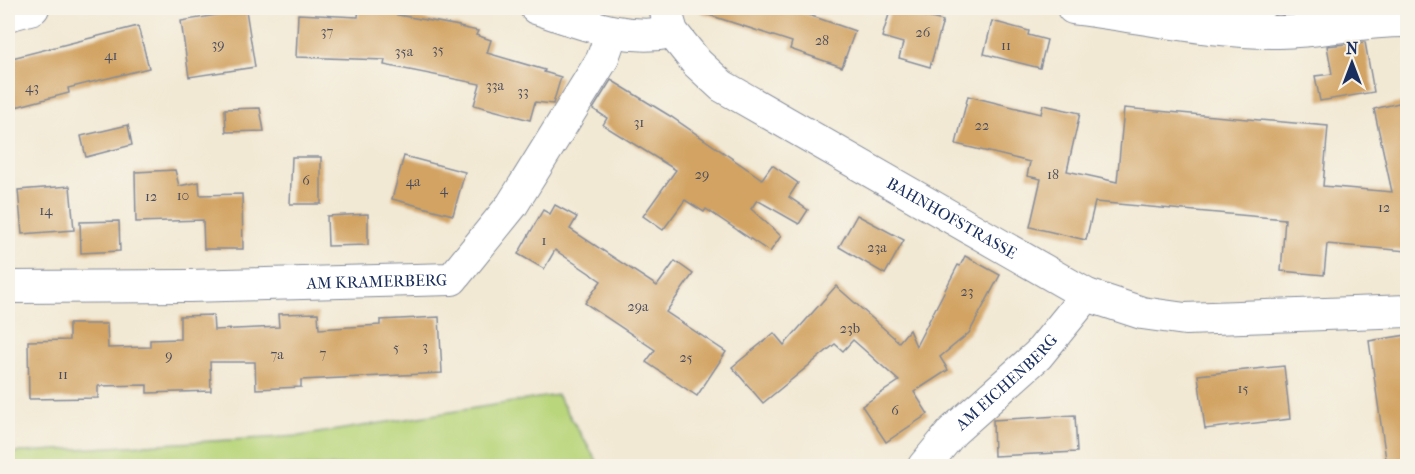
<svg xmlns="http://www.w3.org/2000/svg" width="1415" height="474" font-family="'IM FELL French Canon',serif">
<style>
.green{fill:#b9d67c;stroke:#6a826d;stroke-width:1.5}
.building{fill:#d2a362}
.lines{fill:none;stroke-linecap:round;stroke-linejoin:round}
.service-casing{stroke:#868c99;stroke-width:19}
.minor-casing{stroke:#868c99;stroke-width:34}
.service{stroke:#fff;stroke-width:16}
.minor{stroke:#fff;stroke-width:32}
.labels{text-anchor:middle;stroke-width:4.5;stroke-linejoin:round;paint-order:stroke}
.number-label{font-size:14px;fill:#494c5f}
.street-label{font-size:16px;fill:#1b2f5e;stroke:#f7f3e8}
</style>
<rect width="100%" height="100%" fill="#f7f3e8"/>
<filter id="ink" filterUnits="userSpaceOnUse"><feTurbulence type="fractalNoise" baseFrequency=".0167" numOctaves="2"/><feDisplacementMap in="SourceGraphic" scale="12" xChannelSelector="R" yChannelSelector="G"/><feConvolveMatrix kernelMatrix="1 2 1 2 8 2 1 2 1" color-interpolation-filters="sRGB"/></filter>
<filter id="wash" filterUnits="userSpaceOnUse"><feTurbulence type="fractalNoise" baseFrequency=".008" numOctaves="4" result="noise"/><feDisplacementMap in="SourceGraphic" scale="24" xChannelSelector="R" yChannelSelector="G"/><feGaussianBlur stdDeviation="1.35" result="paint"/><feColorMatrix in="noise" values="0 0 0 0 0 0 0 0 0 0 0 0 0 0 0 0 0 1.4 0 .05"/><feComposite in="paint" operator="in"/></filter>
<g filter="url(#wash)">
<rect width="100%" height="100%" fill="#f2e9d4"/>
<polygon class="green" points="557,395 600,466 8,466 8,453 300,436"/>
<g id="blocks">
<g class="building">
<polygon points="359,8 459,26 459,27 478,31 476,35 491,40 487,53 545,70 544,72 561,77 553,104 535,102 530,120 474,105 480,84 384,65 385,60 296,57 298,14 358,17"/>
<polygon points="701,8 789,8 855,31 842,67 790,49 792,42 700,12"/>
<polygon points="891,8 943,21 930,67 899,58 903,43 882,37"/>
<polygon points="246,10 255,67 189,77 181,21"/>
<polygon points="992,21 1029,31 1028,35 1047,40 1040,68 984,54"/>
<polygon points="138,26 149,68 68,88 69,93 8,109 8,59"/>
<polygon points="1365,42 1374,92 1320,101 1315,76 1332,74 1327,46"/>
<polygon points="611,80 670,116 762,179 772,165 798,183 789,197 808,210 799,224 757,200 751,209 781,236 770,252 706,209 704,212 685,200 663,230 643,216 676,170 603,125 607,118 593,109"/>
<polygon points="968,96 1041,114 1043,105 1080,113 1067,171 1117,182 1124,108 1328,126 1323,186 1392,192 1374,109 1407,101 1407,251 1327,244 1324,275 1281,271 1285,219 1095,202 1086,240 1030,227 1041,179 1027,176 1030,162 956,144"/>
<polygon points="260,108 264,131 226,132 225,109"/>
<polygon points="128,125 132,145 86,157 81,136"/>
<polygon points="404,156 465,172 453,215 392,199"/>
<polygon points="292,157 321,157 321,204 290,204"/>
<polygon points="175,170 179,186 199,182 200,195 242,194 243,249 204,249 203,220 136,222 135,172"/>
<polygon points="70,186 74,230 22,234 18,190"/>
<polygon points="555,205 577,217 570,229 657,286 675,261 693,274 666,312 726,352 697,396 646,362 655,350 585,303 601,281 555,250 544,269 518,254 543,210 550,214"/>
<polygon points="368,214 368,245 328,246 327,216"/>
<polygon points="857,215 904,240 885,274 839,247"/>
<polygon points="119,221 120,251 81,253 80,222"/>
<polygon points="965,256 1000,275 969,333 940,357 948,370 914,392 928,414 886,442 862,406 899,381 853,340 843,351 835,344 763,403 732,367 774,333 784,345 836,286 899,342 909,330 916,346 958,265 960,266"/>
<polygon points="318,313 319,329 380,325 380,320 439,317 442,373 301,380 301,387 256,389 255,362 210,362 211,391 147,393 147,385 98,386 98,398 29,399 28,341 69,340 69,324 107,324 108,348 150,347 150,340 180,339 180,316 213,315 214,330 279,327 278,314"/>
<polygon points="1407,335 1407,466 1387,466 1369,341"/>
<polygon points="1284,366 1290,419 1205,429 1198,375"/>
<polygon points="1075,415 1077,452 994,456 993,420"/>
</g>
</g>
</g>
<g filter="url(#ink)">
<use href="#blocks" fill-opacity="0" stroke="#868c99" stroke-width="1.5"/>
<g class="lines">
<defs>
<polyline id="service" points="1170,10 1254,10 1270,8"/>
<g id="minor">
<path d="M 536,8 C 580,22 624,42 672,32"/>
<path id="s1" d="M 665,8 L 672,32 L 697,63 L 722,86 L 1087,295 L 1142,313 L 1185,319 L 1408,311"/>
<path d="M 1073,8 C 1140,16 1211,33 1279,32 C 1322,32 1364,20 1408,21"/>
<polyline points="8,15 33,8"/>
<path id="s2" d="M 8,287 L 189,286 L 452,279 L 512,205 L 602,60 L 612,32"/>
<path id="s3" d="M 924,466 L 953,431 L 1038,355 L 1087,295"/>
</g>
</defs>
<use href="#service" class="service-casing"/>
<use href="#minor" class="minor-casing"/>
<use href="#service" class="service"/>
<use href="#minor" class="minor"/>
</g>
</g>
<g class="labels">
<g class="number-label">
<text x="327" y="36">37</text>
<text x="923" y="37">26</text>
<text x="822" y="45">28</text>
<text x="218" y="49">39</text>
<text x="1006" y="50">11</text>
<text x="438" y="54">35</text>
<text x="404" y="56">35a</text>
<text x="111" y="60">41</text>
<text x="495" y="90">33a</text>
<text x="32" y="92">43</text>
<text x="523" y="96">33</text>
<text x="639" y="127">31</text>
<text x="982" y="130">22</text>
<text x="702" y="179">29</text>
<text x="1053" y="179">18</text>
<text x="306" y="185">6</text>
<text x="413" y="186">4a</text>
<text x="444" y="194">4</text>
<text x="183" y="200">10</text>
<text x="151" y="201">12</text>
<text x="1384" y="212">12</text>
<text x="46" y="215">14</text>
<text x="544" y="245">1</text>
<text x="877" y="252">23a</text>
<text x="967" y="296">23</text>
<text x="638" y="311">29a</text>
<text x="850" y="333">23b</text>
<text x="425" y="351">3</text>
<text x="396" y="352">5</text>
<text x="323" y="358">7</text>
<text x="277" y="359">7a</text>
<text x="169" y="360">9</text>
<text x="686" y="362">25</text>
<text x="63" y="379">11</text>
<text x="1243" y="393">15</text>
<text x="895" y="415">6</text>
</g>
<g class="street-label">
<text dy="6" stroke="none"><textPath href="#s1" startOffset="364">BAHNHOFSTRASSE</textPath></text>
<text dy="6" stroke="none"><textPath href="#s2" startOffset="369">AM KRAMERBERG</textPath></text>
<text dy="6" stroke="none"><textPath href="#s3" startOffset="118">AM EICHENBERG</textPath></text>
</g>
</g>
<rect width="1415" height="474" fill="none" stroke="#f7f3e8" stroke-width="30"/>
<g transform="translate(1352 63)" stroke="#f7f3e8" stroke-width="4.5" paint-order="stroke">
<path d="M0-4.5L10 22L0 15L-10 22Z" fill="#1b2f5e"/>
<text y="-9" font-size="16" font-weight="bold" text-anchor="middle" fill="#1b2f5e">N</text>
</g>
</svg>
